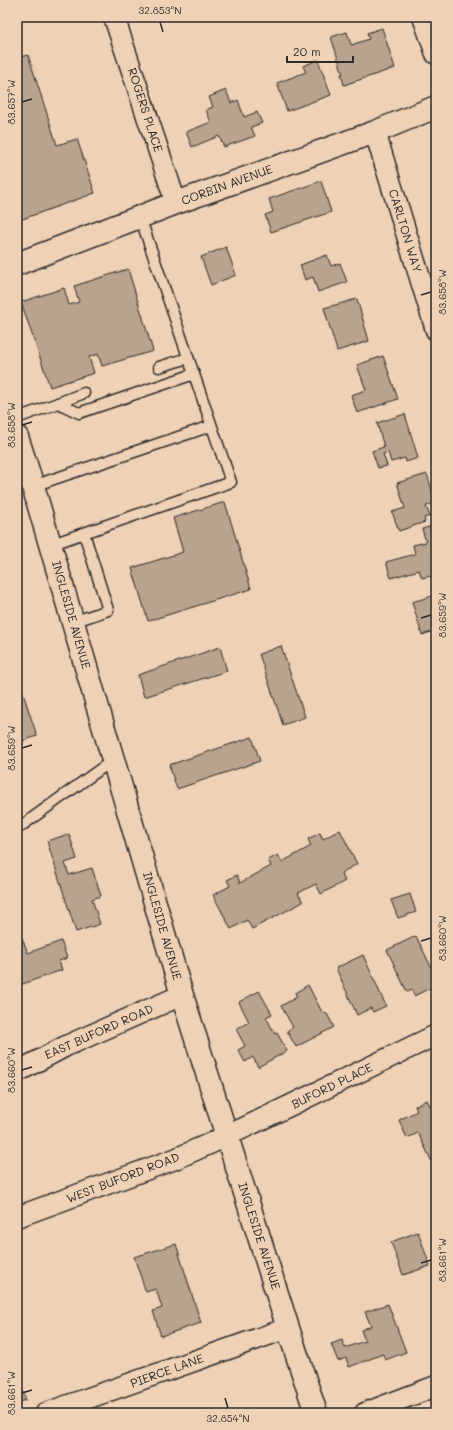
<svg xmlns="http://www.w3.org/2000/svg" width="453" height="1430" font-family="Mali,sans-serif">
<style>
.building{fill:#b9a38f;stroke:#2b2b2b}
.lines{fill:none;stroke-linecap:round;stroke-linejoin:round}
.service-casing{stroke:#2b2b2b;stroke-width:13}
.minor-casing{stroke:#2b2b2b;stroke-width:23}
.tertiary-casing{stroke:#2b2b2b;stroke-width:25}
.service{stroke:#efd1b5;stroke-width:10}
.minor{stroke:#efd1b5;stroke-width:20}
.tertiary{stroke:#efd1b5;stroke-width:22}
.ticks{fill:none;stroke:#2b2b2b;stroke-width:1.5}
.labels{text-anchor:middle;stroke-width:3.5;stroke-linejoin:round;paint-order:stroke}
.street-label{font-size:12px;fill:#2b2b2b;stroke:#efd1b5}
.neatline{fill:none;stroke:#2b2b2b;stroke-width:1.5}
.ticks-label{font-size:10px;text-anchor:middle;fill:#2b2b2b}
</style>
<rect width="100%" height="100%" fill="#efd1b5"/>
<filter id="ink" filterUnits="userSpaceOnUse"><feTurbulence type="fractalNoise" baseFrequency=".025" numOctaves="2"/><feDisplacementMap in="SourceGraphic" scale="8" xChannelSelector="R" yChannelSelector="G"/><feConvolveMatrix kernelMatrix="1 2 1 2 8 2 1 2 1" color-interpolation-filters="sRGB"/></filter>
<g filter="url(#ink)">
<g class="building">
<polygon points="382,28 395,68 344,85 341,74 343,74 331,37 347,32 351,45 369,39 367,33"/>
<polygon points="28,55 57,145 77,139 95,193 17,221 17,58"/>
<polygon points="318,60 331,95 287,111 277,83 306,72 303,66"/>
<polygon points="226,90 231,103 238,100 244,117 257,112 262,123 251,127 255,136 224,147 219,136 192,147 186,132 211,122 206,110 213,107 209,97"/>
<polygon points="321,181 331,212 271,232 265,215 273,212 269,199"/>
<polygon points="226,247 236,275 211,285 201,257"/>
<polygon points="327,255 331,266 340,263 347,282 318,292 313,277 305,280 300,265"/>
<polygon points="128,269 153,351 102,366 98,354 89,357 94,373 50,387 21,302 64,288 69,305 79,302 74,286"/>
<polygon points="357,299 369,341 337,351 324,308"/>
<polygon points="383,356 398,399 357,413 351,395 366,390 357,365"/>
<polygon points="405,414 418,458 406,462 405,458 391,462 388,452 383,454 387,466 378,468 372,451 384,447 377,423"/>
<polygon points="427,474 436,503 426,506 430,516 424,518 425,522 399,531 392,512 405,508 397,483"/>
<polygon points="225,502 251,589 148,621 132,568 183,552 173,518"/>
<polygon points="436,525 436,575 422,578 419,570 391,578 386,562 415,554 413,545 426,542 422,529"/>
<polygon points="436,595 436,638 434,631 422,635 412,602"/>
<polygon points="281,646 305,717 283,725 259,654"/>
<polygon points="220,647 227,671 144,697 138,675"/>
<polygon points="18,678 37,736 17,743 17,679"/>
<polygon points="252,737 260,761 177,789 169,765"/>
<polygon points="340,830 357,864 341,873 345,881 321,894 316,884 298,893 303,902 252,929 247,920 231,929 213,895 230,886 227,880 237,875 240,883 271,866 268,860 278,855 282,862 311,846 308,839 320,833 323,839"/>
<polygon points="69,834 77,859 65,863 69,875 92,868 101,896 92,899 100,924 76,932 47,841"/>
<polygon points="410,894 416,912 398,918 391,900"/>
<polygon points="20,933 28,953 61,941 67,958 59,961 62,970 17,986 17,934"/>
<polygon points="416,936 436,977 436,985 414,996 412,990 407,992 387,950"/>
<polygon points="363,955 386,1006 373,1012 371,1008 357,1015 336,968"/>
<polygon points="308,985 322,1012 327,1014 334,1027 296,1047 287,1031 293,1027 281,1006 297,997 295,993"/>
<polygon points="259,991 272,1014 266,1017 275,1034 277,1033 287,1051 258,1067 253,1057 245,1062 238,1050 245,1046 236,1029 249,1022 239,1002"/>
<polygon points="427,1100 430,1106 436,1103 436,1160 432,1162 418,1133 407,1138 399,1120 417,1111 415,1106"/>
<polygon points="418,1232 430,1266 403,1275 391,1242"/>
<polygon points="176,1244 201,1323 161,1336 153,1311 162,1308 156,1289 146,1292 134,1257"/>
<polygon points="388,1304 406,1352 385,1360 383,1354 349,1367 346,1358 338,1361 331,1344 342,1340 345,1348 365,1341 361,1330 371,1326 365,1312"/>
<polygon points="17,1375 26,1400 17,1403"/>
</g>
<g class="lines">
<defs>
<g id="service">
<polyline points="159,367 188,358"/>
<polyline points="58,403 84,393"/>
<polyline points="17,418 58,403 79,413 194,374"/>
<polyline points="33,486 211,426"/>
<polyline points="50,545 84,533"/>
<polyline points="73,622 108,610 84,533 231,482 140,217"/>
<polyline points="17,829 113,760"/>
</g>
<g id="minor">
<polyline points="114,17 176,203"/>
<polyline points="423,17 436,54"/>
<polyline points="375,132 436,330"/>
<polyline points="17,1072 66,1046 182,995"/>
<polyline points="17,1217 175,1159 227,1136 436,1035"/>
<polyline points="46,1413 288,1328"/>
<polyline points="365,1413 436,1386"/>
</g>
<g id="tertiary">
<polyline points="17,264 176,203 375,132 436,107"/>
<polyline points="17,437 33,486 182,995 288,1328 316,1413"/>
</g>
</defs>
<use href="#service" class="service-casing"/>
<use href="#minor" class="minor-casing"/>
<use href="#tertiary" class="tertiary-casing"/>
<use href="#service" class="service"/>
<use href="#minor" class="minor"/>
<use href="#tertiary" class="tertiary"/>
</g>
</g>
<path class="ticks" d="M 160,22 L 163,32M 22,102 L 32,99M 421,295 L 431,292M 22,425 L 32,422M 421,618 L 431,615M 22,748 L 32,745M 421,941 L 431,938M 22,1070 L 32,1067M 421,1263 L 431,1260M 22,1393 L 32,1390M 225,1398 L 228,1408"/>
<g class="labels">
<g class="street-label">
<text transform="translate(145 110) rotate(72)" y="4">ROGERS PLACE</text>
<text transform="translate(227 185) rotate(-20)" y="4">CORBIN AVENUE</text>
<text transform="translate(405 231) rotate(73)" y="4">CARLTON WAY</text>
<text transform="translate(71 615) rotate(74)" y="4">INGLESIDE AVENUE</text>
<text transform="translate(162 926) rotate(74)" y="4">INGLESIDE AVENUE</text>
<text transform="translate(99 1032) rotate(-24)" y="4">EAST BUFORD ROAD</text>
<text transform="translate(332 1086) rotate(-26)" y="4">BUFORD PLACE</text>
<text transform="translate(123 1178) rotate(-21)" y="4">WEST BUFORD ROAD</text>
<text transform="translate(259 1236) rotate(72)" y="4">INGLESIDE AVENUE</text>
<text transform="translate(167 1371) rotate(-20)" y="4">PIERCE LANE</text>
</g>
</g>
<rect width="453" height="1430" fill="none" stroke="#efd1b5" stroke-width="44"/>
<path d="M287 56v6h66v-6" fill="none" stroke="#2b2b2b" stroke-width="2"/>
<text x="293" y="56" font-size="12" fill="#2b2b2b" stroke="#efd1b5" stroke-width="3" paint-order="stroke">20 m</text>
<rect x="22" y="22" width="409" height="1386" class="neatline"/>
<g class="ticks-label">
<text x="160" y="14">32.853°N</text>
<text transform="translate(11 102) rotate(-90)" y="4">83.657°W</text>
<text transform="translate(442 292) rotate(-90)" y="4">83.658°W</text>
<text transform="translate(11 425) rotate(-90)" y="4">83.658°W</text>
<text transform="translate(442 615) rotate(-90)" y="4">83.659°W</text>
<text transform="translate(11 748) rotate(-90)" y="4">83.659°W</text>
<text transform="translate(442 938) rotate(-90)" y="4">83.660°W</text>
<text transform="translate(11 1070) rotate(-90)" y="4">83.660°W</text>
<text transform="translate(442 1260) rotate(-90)" y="4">83.661°W</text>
<text transform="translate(11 1393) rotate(-90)" y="4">83.661°W</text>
<text x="228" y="1422">32.854°N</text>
</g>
</svg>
